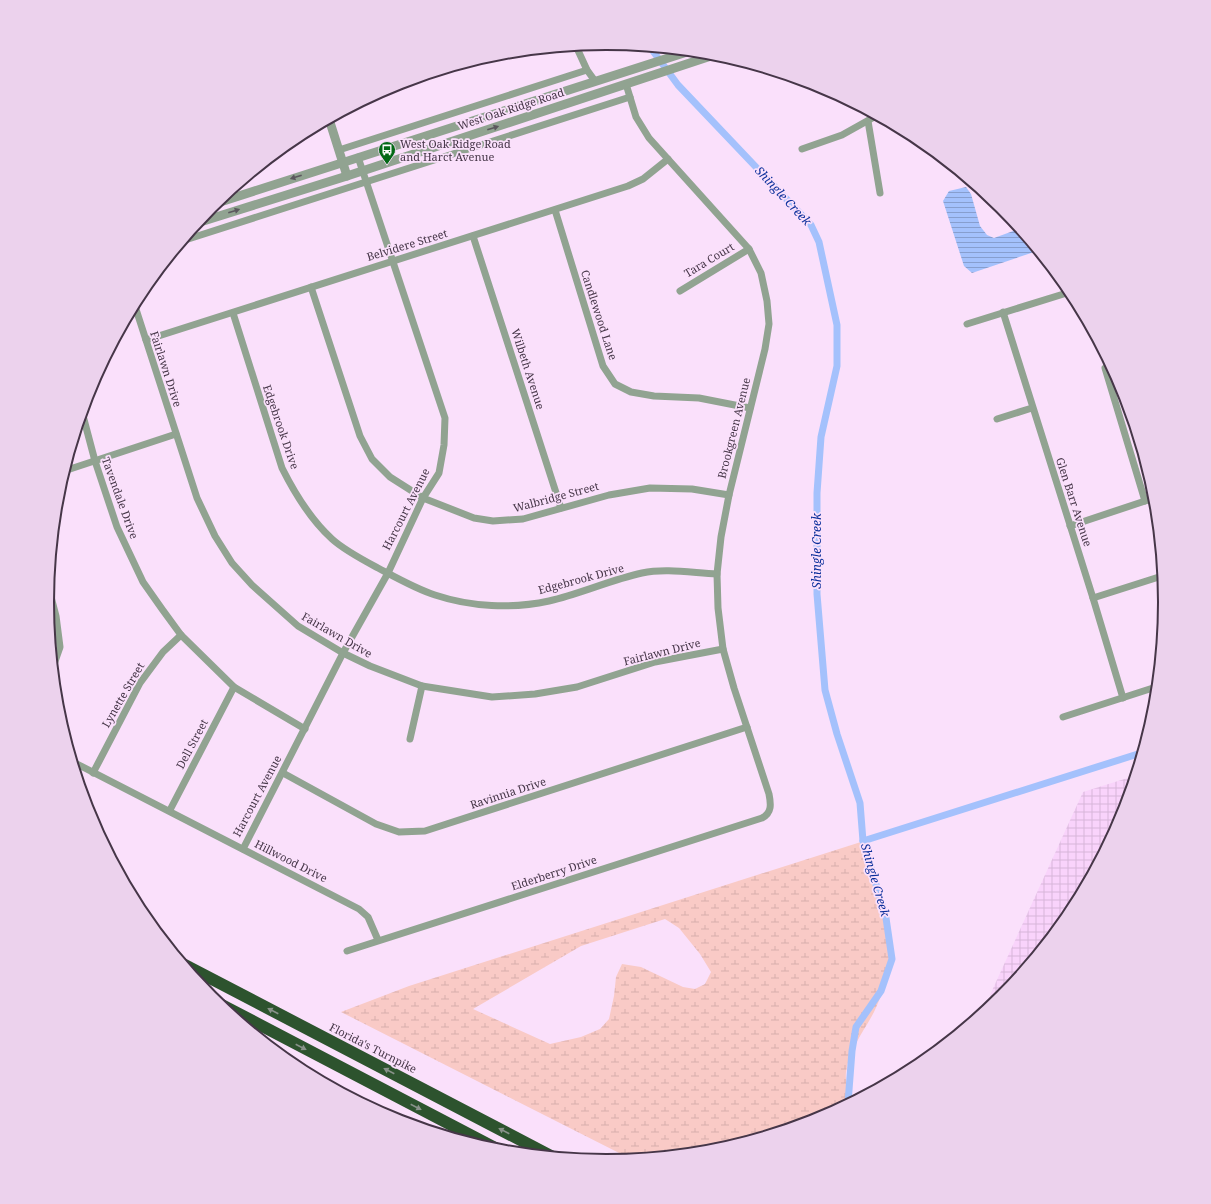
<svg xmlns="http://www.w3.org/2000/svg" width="1211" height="1204" font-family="'Noto Serif',serif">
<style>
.industrial{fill:url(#industrial-grid)}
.wetland{fill:url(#wetland-marsh);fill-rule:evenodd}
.water{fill:url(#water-rules)}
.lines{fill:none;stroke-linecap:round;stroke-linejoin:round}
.canal{stroke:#a4c1fc;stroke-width:7}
.minor{stroke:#91a391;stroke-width:7}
.tertiary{stroke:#91a391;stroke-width:9}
.motorway{stroke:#2d532e;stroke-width:12}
.oneway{fill:#5c575e}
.oneway2{fill:#89928a}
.labels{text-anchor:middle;stroke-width:3.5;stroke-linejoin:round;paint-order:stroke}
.street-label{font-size:11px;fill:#463648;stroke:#fae0fb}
.poi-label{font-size:11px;fill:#463648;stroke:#fae0fb;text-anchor:start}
.water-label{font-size:12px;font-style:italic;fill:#0b2f9b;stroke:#fae0fb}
.rim{fill:none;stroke:#463648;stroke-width:2}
</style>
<defs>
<pattern id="industrial-grid" width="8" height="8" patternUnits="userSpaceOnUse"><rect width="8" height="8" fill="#f9d3fb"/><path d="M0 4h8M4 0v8" fill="none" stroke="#d7b6d9"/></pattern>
<pattern id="wetland-marsh" width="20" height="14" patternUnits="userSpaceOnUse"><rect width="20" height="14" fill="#f9cac6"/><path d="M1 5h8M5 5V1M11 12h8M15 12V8" fill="none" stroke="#d7aeac"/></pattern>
<pattern id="water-rules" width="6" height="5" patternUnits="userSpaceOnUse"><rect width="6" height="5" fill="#a4c1fc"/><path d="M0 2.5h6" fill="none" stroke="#879ece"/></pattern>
</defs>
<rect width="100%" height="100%" fill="#fae0fb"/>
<polygon class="industrial" points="1134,776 1122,816 1070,913 1001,997 998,999 990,995 1083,792"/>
<path class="wetland" d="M 864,841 C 873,873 895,931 890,963 C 888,979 881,997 874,1012 C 864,1031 849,1050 846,1072 C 845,1082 848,1093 849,1103 L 819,1119 L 714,1150 L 631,1159 L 341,1012 L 409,986 ZM 665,919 L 679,928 L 700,954 L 711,972 L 705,984 L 695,989 L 683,987 L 641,967 L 622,964 L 616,977 L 614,996 L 609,1019 L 600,1029 L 581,1037 L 550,1044 L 473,1009 L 581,946 Z"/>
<polygon class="water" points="966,187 971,194 980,226 987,235 994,238 1019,229 1037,251 972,273 964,266 943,201 949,191"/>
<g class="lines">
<g class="canal">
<polyline points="650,47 678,85 811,225 819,242 837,325 837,366 821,437 817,493 817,594 825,690 837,734 860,803 863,841 886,918 892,959 881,991 856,1027 852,1051 848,1103"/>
<polyline points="863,841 1141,753"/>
</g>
<g class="minor">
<polyline points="576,46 587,70 595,81"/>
<polyline points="868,121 880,193"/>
<polyline points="802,149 842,135 876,116"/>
<polyline points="339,150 587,70"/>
<polyline points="555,210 603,366 615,384 631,392 654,396 699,398 750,408"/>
<polyline points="473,236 561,508"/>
<polyline points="182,241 630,97"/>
<polyline points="311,287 360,436 372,459 390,477 423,498 474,518 493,521 523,519 609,495 650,488 692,489 729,495"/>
<polyline points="680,291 749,249"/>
<polyline points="134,303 197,498 215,536 232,563 252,585 298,626 343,653 370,666 422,686 492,697 535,694 577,687 655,662 723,649"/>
<polyline points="1003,312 1093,598 1123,698"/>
<path d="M 233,313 L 282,468 C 295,494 310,519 332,539 C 344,550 363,560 378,568 C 395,577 416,589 435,595 C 471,607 512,609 549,601 C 580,594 610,580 642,573 C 666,568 693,573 717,574"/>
<polyline points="967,324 1070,292"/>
<polyline points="146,340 628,186 643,179 668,159"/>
<polyline points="1105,368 1145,501"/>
<polyline points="82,412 95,461 117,527 143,582 162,609 181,635 234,687 305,729"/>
<polyline points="997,419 1032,408"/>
<polyline points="64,471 176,434"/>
<polyline points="1070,526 1154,498"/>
<polyline points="48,585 56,616 60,647 53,667"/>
<polyline points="1093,598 1162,576"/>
<polyline points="1063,717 1156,687"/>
<polyline points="410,739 422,686"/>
<polyline points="73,762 359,909 368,917 378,940"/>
<polyline points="93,773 140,683 163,652 181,635"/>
<polyline points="283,773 376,824 399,832 425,831 747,727"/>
<polyline points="170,810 234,687"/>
<polyline points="243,849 343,653 388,573 423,498 439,473 444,445 445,418 358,157"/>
<path d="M 347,951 L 762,818 C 772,813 771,804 769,794 L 734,688 L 723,649 L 718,608 L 717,574 L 721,537 L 729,495 L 765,349 L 769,324 L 767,301 L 761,273 L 749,249 L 649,138 L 636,117 L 626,84"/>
</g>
<g class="tertiary">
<polyline points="329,119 347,176"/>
<polyline points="214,204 690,51"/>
<polyline points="197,223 347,176 717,54"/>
</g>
<g class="motorway">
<polyline points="183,964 551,1156"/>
<polyline points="218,1003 501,1151"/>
</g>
</g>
<defs><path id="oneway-solid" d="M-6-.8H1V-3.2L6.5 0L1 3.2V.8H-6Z"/></defs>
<g class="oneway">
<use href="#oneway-solid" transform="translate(493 128) rotate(-18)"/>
<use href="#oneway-solid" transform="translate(296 177) rotate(162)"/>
<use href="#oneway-solid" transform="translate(234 211) rotate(-17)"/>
</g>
<g class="oneway2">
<use href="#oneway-solid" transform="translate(273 1011) rotate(-153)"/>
<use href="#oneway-solid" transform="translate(301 1047) rotate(27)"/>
<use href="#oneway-solid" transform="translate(389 1071) rotate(-153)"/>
<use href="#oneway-solid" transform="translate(416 1107) rotate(27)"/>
<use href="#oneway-solid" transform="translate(504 1131) rotate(-153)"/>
</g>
<defs>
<symbol id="bus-pin" viewBox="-11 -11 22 30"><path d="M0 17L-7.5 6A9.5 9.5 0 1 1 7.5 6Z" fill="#036916" stroke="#fae0fb"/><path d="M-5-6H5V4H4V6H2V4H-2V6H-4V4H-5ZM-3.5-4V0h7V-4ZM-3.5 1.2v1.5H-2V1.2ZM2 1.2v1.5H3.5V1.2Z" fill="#fff"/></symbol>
</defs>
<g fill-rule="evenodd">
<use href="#bus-pin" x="377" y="140" width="20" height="27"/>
</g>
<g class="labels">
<g class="street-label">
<text transform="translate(511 109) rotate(-18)" y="4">West Oak Ridge Road</text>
<text transform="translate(407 245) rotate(-17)" y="4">Belvidere Street</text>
<text transform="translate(709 260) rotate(-31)" y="4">Tara Court</text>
<text transform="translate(599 315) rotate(72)" y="4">Candlewood Lane</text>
<text transform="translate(166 369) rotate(72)" y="4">Fairlawn Drive</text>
<text transform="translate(528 369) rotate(72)" y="4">Wilbeth Avenue</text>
<text transform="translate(281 427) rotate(71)" y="4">Edgebrook Drive</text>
<text transform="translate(734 428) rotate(-76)" y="4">Brookgreen Avenue</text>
<text transform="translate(556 497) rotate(-15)" y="4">Walbridge Street</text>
<text transform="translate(120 498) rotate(70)" y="4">Tavendale Drive</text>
<text transform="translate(1074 502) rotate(72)" y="4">Glen Barr Avenue</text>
<text transform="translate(406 509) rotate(-63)" y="4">Harcourt Avenue</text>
<text transform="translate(581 579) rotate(-15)" y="4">Edgebrook Drive</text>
<text transform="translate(337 635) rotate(30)" y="4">Fairlawn Drive</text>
<text transform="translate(662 652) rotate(-14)" y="4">Fairlawn Drive</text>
<text transform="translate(123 695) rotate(-60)" y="4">Lynette Street</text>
<text transform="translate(192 744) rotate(-62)" y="4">Dell Street</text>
<text transform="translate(508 793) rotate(-18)" y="4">Ravinnia Drive</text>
<text transform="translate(257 796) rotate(-62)" y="4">Harcourt Avenue</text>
<text transform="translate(291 861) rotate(27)" y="4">Hillwood Drive</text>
<text transform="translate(554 873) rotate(-18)" y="4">Elderberry Drive</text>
<text transform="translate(373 1048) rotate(27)" y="4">Florida's Turnpike</text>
</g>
<g class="poi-label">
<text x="400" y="148">West Oak Ridge Road<tspan x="400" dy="13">and Harct Avenue</tspan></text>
</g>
<g class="water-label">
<text transform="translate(783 196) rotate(47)" y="4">Shingle Creek</text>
<text transform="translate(817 551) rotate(-90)" y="4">Shingle Creek</text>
<text transform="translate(875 880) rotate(74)" y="4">Shingle Creek</text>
</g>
</g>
<path d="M0 0H1211V1204H0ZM54 602a552 552 0 1 1 1104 0a552 552 0 1 1-1104 0Z" fill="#ecd2ed" fill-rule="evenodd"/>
<path class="rim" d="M54 602a552 552 0 1 1 1104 0a552 552 0 1 1-1104 0Z"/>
</svg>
